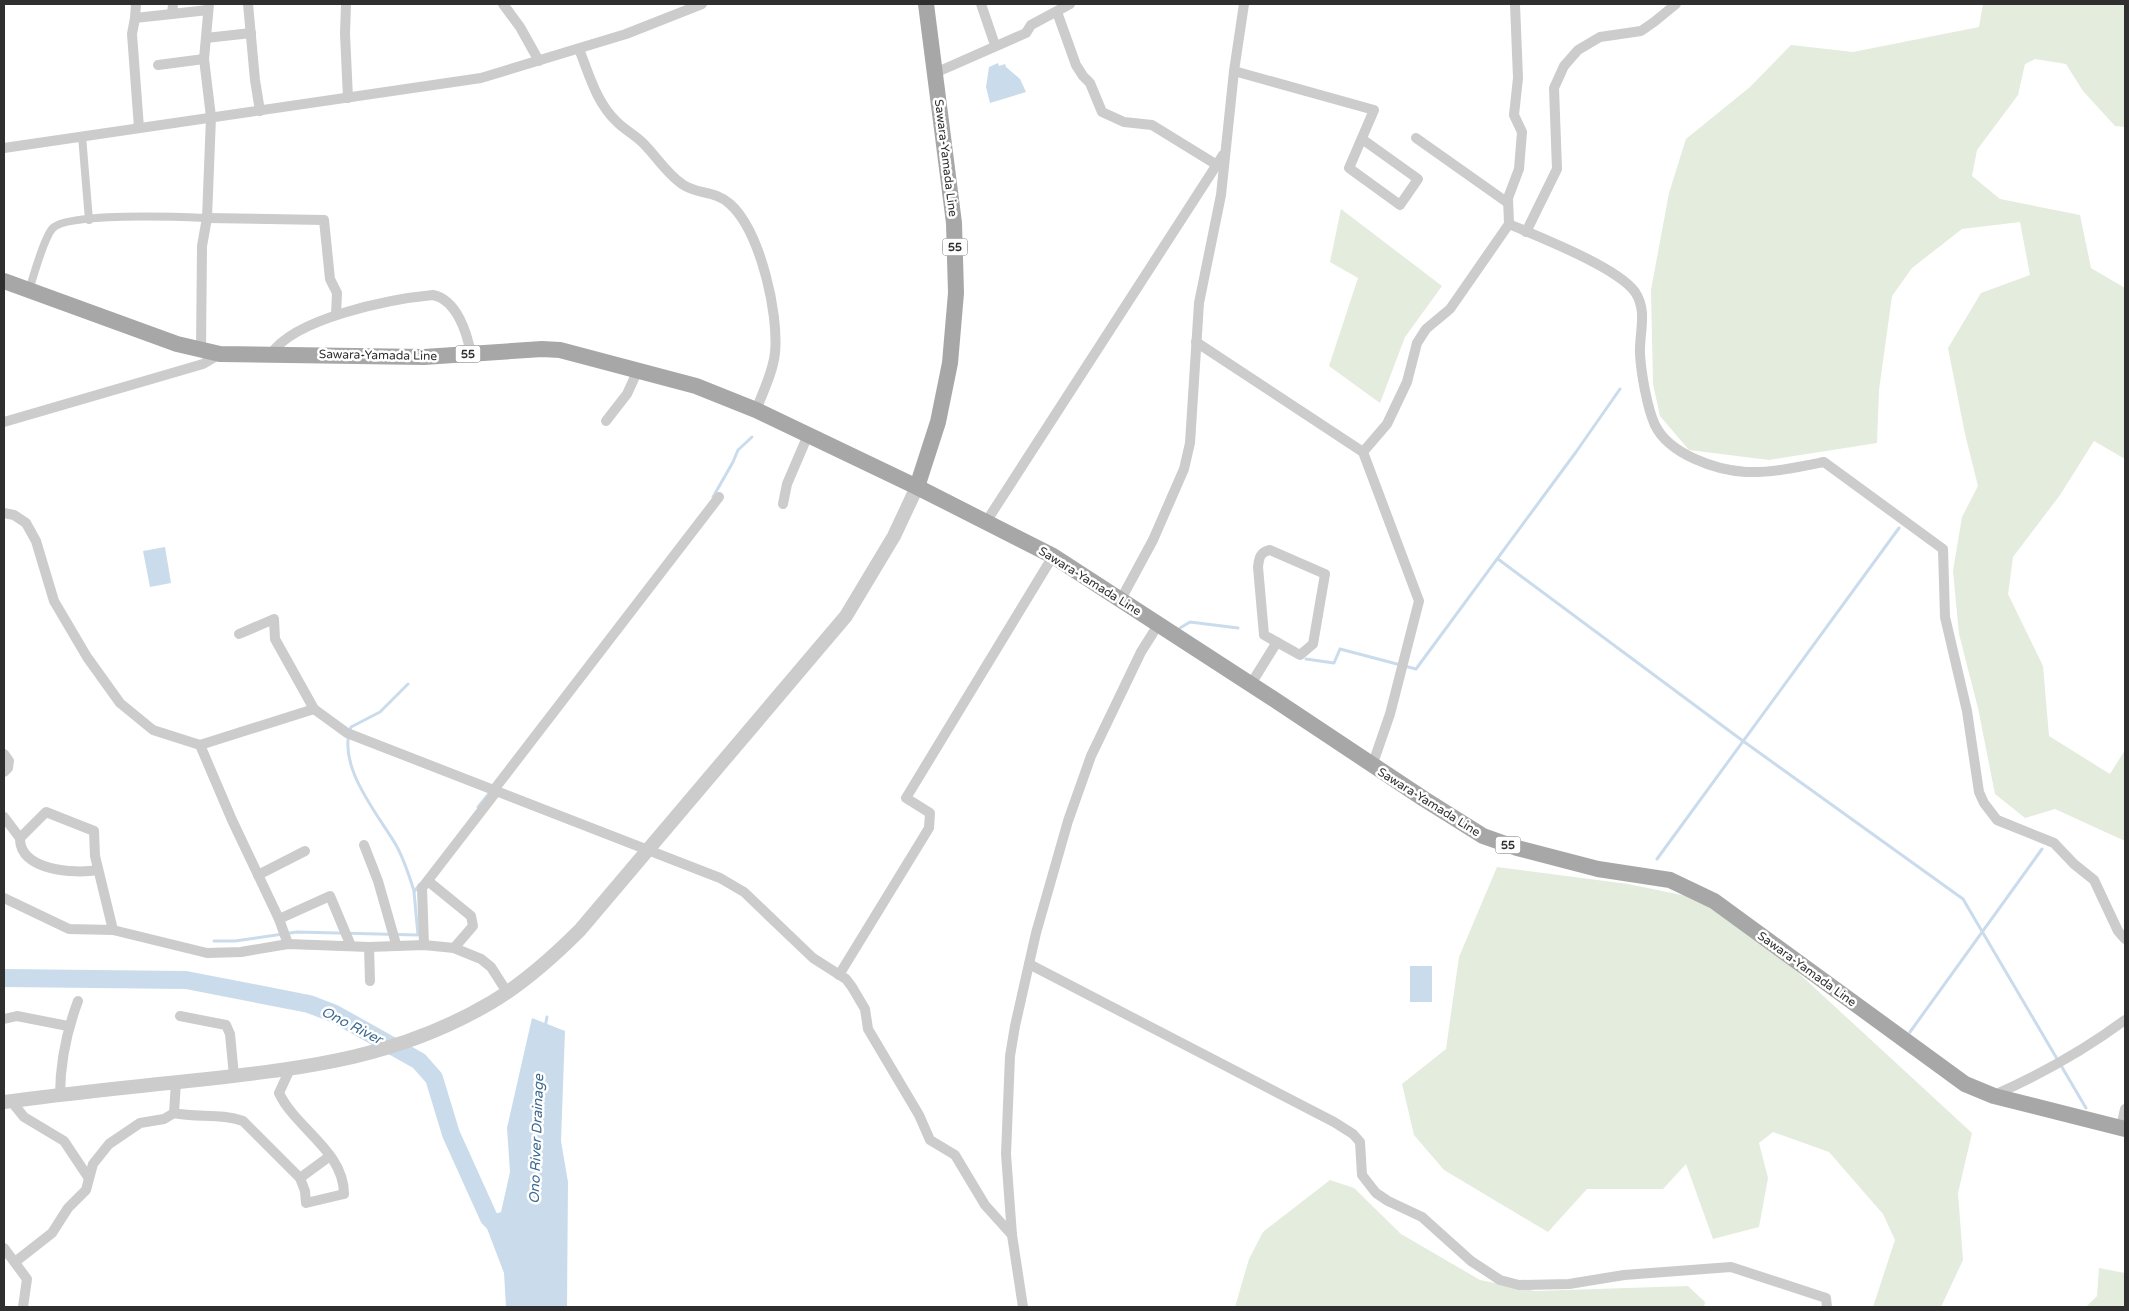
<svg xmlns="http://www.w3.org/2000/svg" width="2129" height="1311" font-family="'Varela Round',sans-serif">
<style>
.green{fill:#e4ecdd}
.water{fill:#cadcec}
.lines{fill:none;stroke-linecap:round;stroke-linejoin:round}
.stream{stroke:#cadcec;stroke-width:3}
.river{stroke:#cadcec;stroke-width:18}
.pedestrian{stroke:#ccc;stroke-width:8}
.minor{stroke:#ccc;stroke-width:10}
.tertiary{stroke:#ccc;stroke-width:14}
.primary{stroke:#a7a7a7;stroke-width:16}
.labels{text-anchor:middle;stroke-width:5;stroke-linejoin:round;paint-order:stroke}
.shield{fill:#fff;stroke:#6d6d6d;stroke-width:1}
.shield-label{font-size:11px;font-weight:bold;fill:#2f2f2f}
.street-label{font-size:12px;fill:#2f2f2f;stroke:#fff}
.water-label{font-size:14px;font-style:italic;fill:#3d6a91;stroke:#fff}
</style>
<rect width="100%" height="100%" fill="#fff"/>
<g class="green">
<polygon points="1983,4 2125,4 2125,127 2115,126 2083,91 2066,64 2035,59 2025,64 2018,95 1977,150 1972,176 2000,199 2080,215 2091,268 2125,288 2125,459 2094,441 2060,495 2013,557 2008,594 2043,666 2049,736 2110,774 2125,750 2125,841 2055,809 2025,818 1995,794 1978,708 1959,634 1953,571 1962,517 1978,486 1965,434 1948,348 1981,293 2030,275 2020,222 1962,229 1912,268 1892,296 1879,390 1877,443 1769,460 1689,450 1660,416 1653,384 1651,290 1669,193 1686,139 1750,87 1791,45 1853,52 1979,27"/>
<polygon points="1341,209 1442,286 1405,337 1380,403 1329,366 1358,278 1330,262"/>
<polygon points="1497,867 1628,884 1696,898 1780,956 1972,1133 1958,1193 1963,1260 1941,1307 1873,1307 1895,1240 1883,1214 1829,1152 1773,1132 1759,1143 1768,1178 1759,1227 1713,1239 1686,1164 1663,1189 1587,1189 1548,1232 1444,1170 1414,1135 1402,1084 1446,1049 1459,957"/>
<polygon points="1330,1180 1354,1188 1401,1234 1480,1280 1535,1291 1688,1286 1705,1302 1704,1307 1235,1307 1249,1259 1263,1232"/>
<polygon points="2099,1268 2125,1273 2125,1307 2086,1307 2097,1296"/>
</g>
<g class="water">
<polygon points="998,63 999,66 1005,64 1006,67 1020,79 1026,92 990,103 986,87 989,67"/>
<polygon points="165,547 171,583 150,587 143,551"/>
<rect x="1410" y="966" width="22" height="36"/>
<polygon points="532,1018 565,1031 561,1141 568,1182 567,1307 506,1307 504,1273 483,1218 501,1212 510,1172 507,1128"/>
</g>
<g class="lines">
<g class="stream">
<polyline points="713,497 733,462 738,450 752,437"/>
<polyline points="1498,559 1743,741 1963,899 2086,1108"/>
<polyline points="1180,628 1190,622 1238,628"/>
<polyline points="1306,659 1334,663 1340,649 1416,669 1576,452 1620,389"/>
<path d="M 408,684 L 380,712 L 351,727 C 336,765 377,813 396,845 C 404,859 409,875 414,891"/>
<polyline points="478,807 491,791"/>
<polyline points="1657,859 1899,528"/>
<polyline points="214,941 235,941 297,932 418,935 414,892 420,884"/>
<polyline points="545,1027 547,1017"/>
<polyline points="1910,1032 2042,849"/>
</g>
<polyline class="river" points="4,978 186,980 309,1004 335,1014 419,1061 434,1078 451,1134 489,1218 504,1233"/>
<g class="pedestrian">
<polyline points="82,136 89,220"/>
<path d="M 29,290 C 34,275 43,240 52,229 C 65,212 182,217 207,218"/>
</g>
<g class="minor">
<polyline points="136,4 135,18 172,14"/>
<polyline points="173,4 172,14 208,10"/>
<polyline points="248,4 255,80 260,111"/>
<polyline points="346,4 345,34 348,98"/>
<polyline points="503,4 520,27 539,61"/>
<polyline points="981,4 995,45"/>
<polyline points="1057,12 1076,65 1083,76 1090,83 1102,112 1124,122 1152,125 1217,165"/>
<polyline points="135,18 132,34 139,128"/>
<polyline points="206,38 251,33"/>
<path d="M 579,49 C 589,74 596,102 617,122 C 625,130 635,135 643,143 C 656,156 667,174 682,184 C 697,195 715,190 730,204 C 760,231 779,313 775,353 C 773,372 763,392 756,410"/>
<polyline points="158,65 204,59"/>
<polyline points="1234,71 1374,110 1349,168 1400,205 1418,179 1362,139"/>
<polyline points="935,73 1026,33 1031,25 1070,4"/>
<polyline points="1416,138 1508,203"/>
<polyline points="4,148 481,78 626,34 702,4"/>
<polyline points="207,218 324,220 330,279 337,293 336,314"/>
<path d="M 1509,224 C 1539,237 1617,267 1635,292 C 1648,311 1639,333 1640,354 C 1641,372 1647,408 1655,425 C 1669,454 1715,470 1746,472 C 1771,473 1799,467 1824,462 L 1943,549 L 1945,617 L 1967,711 L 1979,792 L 1984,803 L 1997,820 L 2054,843 L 2074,864 L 2094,880 L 2118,931 L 2125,939"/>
<polyline points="1526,232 1557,169 1554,88 1564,66 1578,50 1600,37 1641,31 1654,22 1676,4"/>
<polyline points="1196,342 1363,452 1419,601 1390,714 1372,766"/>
<polyline points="201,350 202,246 207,218 211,117 204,59 209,4"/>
<path d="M 271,354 C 295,318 390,299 433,295 C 457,300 467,333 471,354"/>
<polyline points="606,421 627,394 638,370"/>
<polyline points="4,422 203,364 220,354"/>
<polyline points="1363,452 1387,424 1407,382 1417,343 1426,329 1450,309 1509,224 1508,198 1519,169 1522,132 1514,115 1518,78 1515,4"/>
<polyline points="783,504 787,484 808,435"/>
<polyline points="4,513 14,515 26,523 36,541 54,601 87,657 120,703 153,730 200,745 314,709 347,733 720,878 744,892 813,958 846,979 852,987 865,1009 868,1029 919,1115 930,1140 955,1155 985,1205 1012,1235"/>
<polyline points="986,522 1223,155"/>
<path d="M 1270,550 L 1325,574 L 1313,644 L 1300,655 L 1264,635 L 1258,567 C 1259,558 1260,552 1270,550 Z"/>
<polyline points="1120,601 1153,540 1184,469 1190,443 1199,303 1221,195 1234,71 1244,4"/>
<polyline points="239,634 274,619 275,639 314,709"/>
<polyline points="1251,684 1277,642"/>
<polyline points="200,745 232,820 279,919 288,944"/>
<polyline points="4,754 9,761 8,768 4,772"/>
<polyline points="493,791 719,497"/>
<path d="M 4,817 L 20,838 C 19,871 75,874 98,870"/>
<polyline points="20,838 46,812 94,831 95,856 113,930"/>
<polyline points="364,845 378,881 396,944"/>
<polyline points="258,875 305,851"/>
<polyline points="428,881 471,916 473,926 454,948"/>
<polyline points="4,898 69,929 113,930 207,953 241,952 288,944 369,947 424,945 454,948 481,959 491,967 507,992"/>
<polyline points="279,919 330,896 351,946"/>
<polyline points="424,945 422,888 496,792"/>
<polyline points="369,947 370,981"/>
<polyline points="1029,964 1334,1122 1353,1134 1360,1142 1362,1175 1376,1193 1388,1201 1422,1217 1471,1261 1500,1280 1519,1285 1569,1284 1624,1275 1731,1267 1826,1298 1827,1307"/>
<polyline points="839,975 929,828 930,813 906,798 1053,556"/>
<polyline points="180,1016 226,1025 230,1034 234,1076"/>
<polyline points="4,1019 17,1016 68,1026"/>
<path d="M 176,1082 L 174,1113 C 197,1118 221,1113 243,1121 L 300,1178 L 305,1191 L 306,1203 L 344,1194 C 344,1151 296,1129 279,1093 L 290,1069"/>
<path d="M 1994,1095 C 2042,1074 2083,1051 2125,1020"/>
<path d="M 60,1096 C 60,1062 66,1033 78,1001"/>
<polyline points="11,1101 24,1117 64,1141 88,1177"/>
<polyline points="2121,1127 2125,1109"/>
<polyline points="300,1178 330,1156"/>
<polyline points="4,1248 27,1279 23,1307"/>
<polyline points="15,1262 52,1233 68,1208 86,1190 93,1164 109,1144 140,1123 164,1119 174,1113"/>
<polyline points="1023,1307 1012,1235 1006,1154 1010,1056 1015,1026 1036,933 1068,821 1091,756 1141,652 1158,625"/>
</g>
<path class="tertiary" d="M 4,1102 C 71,1093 139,1086 207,1079 C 312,1067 399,1057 492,1002 C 524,983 554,956 580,930 L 846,616 L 894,536 L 917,487"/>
<g class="primary">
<polyline points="4,281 177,344 220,354 424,357 542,349 560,350 696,386 756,410 917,487 1053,556 1272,698 1424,799 1483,836 1517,848 1598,869 1670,880 1714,901 1965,1084 1994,1096 2125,1129"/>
<polyline points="917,487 938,422 950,363 956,293 954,223 926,4"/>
</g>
</g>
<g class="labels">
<g class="shield">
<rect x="942.5" y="238.5" width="25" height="17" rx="4"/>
<rect x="455.5" y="345.5" width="25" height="17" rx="4"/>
<rect x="1495.5" y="836.5" width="25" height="17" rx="4"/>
</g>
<g class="shield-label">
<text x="955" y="251">55</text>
<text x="468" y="358">55</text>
<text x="1508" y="849">55</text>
</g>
<g class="street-label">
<text transform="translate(946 158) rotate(83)" y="4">Sawara-Yamada Line</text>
<text transform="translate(378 355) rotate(1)" y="4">Sawara-Yamada Line</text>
<text transform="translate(1090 581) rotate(32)" y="4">Sawara-Yamada Line</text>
<text transform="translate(1429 802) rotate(32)" y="4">Sawara-Yamada Line</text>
<text transform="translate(1807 969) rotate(36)" y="4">Sawara-Yamada Line</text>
</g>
<g class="water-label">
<text transform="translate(352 1025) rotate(27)" y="5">Ono River</text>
<text transform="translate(536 1139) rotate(-88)" y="5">Ono River Drainage</text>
</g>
</g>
<rect width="2129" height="1311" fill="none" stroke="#2f2f2f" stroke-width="10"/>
</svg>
